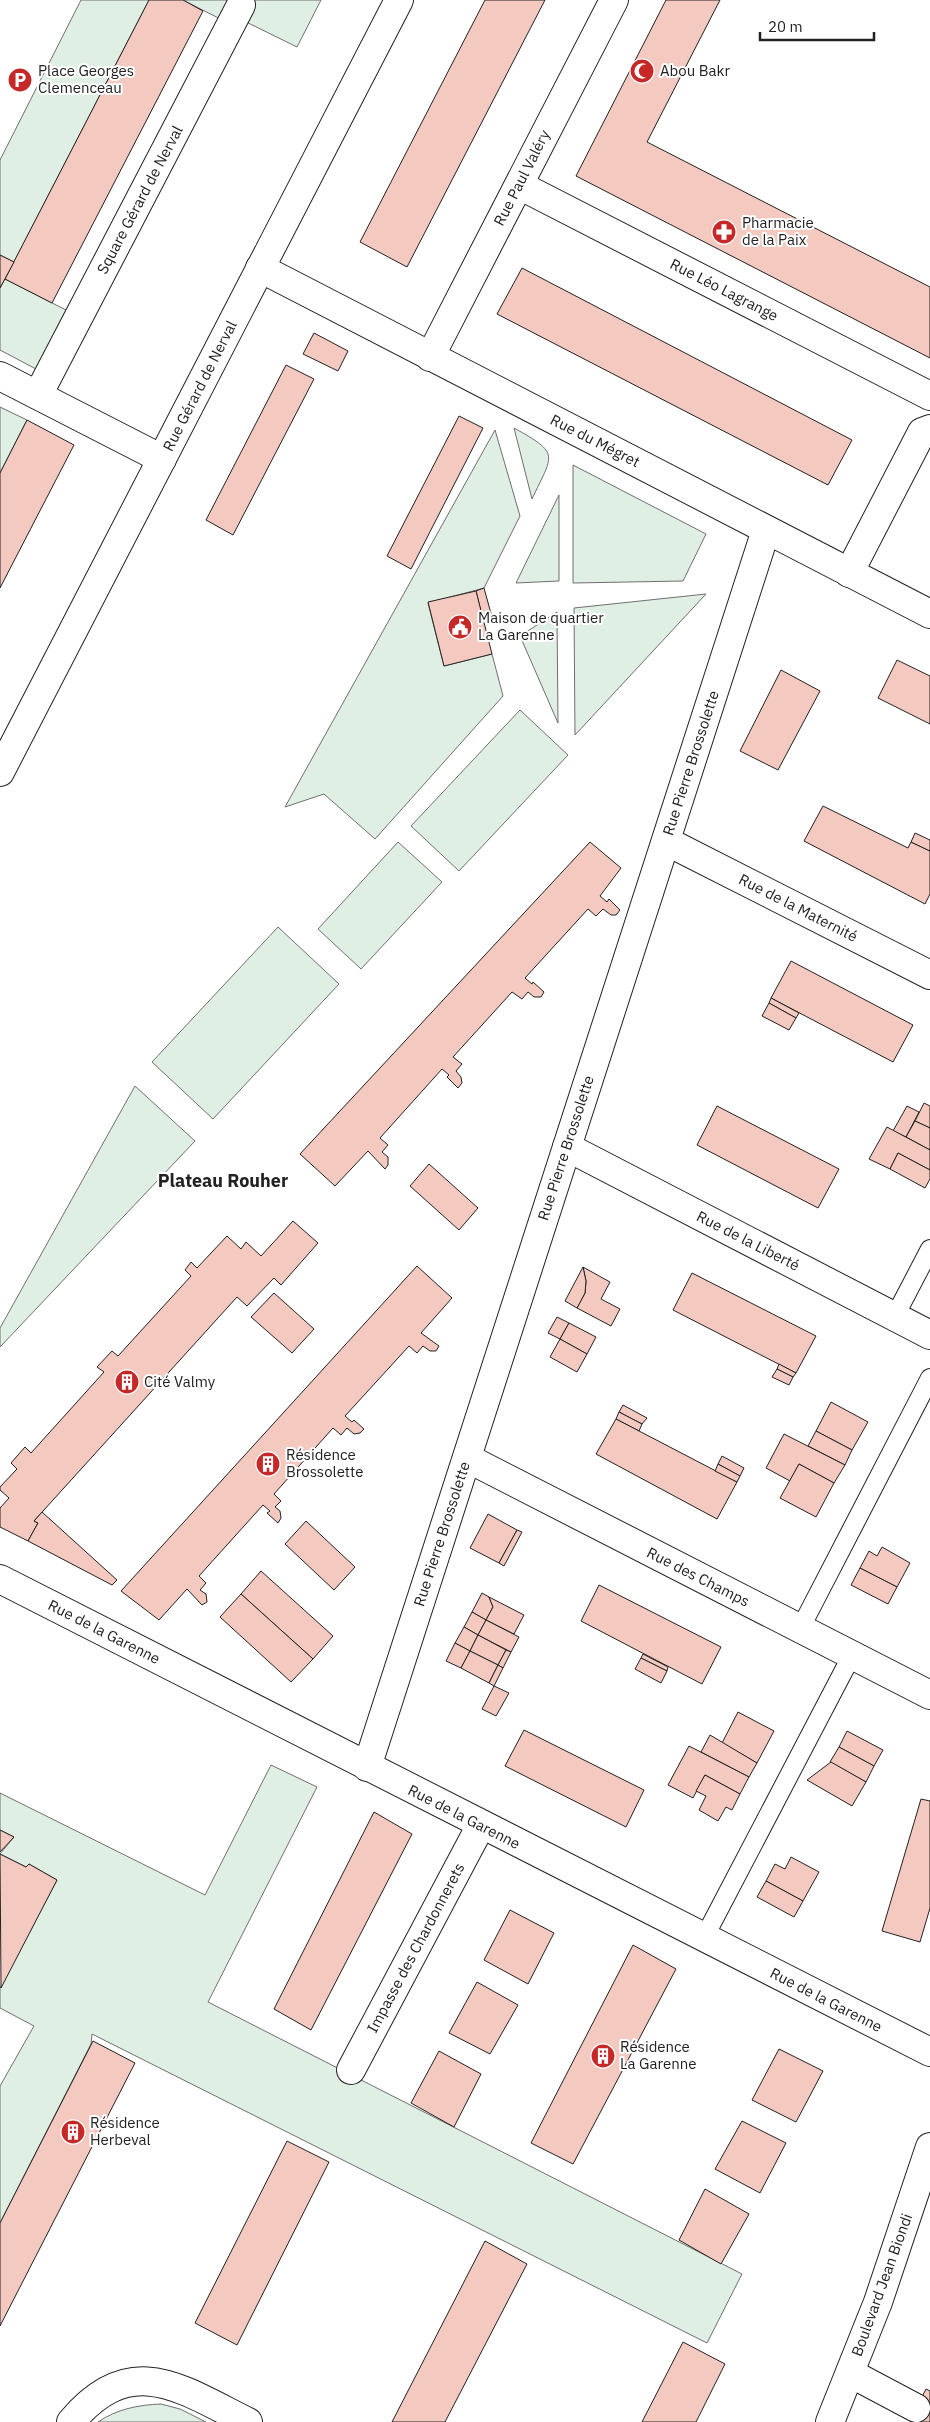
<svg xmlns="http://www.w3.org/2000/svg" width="930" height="2422" font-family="'IBM Plex Sans',sans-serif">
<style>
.green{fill:#e0efe3;stroke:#6f6f6f}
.building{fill:#f3c9c0;stroke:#222}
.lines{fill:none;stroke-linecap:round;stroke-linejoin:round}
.lane-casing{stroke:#222;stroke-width:20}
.street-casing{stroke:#222;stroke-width:30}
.lane{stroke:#fff;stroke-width:18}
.street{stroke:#fff;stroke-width:28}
.labels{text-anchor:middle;stroke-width:4;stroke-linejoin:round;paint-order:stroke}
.poi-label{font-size:15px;fill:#222;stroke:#fff;text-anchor:start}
.street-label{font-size:15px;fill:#222;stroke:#fff}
.quarter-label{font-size:18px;font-weight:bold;fill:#222;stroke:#fff}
</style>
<rect width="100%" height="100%" fill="#fff"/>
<g class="green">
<polygon points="81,0 149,0 14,262 0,255 0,160"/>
<polygon points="183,0 321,0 297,47 236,17 232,25"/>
<polygon points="5,279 66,310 36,369 0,350 0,288"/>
<polygon points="0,407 27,420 0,473"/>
<path d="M 514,428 C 561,454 553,454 532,499 Z"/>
<polygon points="495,430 520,516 484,588 428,603 444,666 492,654 503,696 375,839 324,794 285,807"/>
<polygon points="573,465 706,534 683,581 573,583"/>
<polygon points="559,495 559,581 516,583"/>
<polygon points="706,594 575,735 574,608"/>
<polygon points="557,612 558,723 520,636"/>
<polygon points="520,710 568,755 459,871 411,826"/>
<polygon points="398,842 442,882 361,969 318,929"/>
<polygon points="278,927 339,984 213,1119 152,1062"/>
<polygon points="135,1086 195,1141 0,1347 0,1328"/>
<polygon points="271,1765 317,1787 208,2002 742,2274 707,2343 92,2034 91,2044 0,2223 0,2086 34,2026 0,2008 0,1988 57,1880 29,1864 26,1867 0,1854 14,1837 0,1830 0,1793 205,1895"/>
<path d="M 161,2404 L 180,2409 L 206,2422 L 98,2422 C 117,2409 138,2405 161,2404 Z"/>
</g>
<g class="building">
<polygon points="149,0 183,0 203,11 52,303 5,279"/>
<polygon points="485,0 545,0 407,267 360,242"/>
<polygon points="666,0 720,0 647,142 930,287 930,358 576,176"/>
<polygon points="0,255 14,262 0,288"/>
<polygon points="522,268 852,440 828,485 497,314"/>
<polygon points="314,333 348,351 338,371 303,354"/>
<polygon points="286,365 314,379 233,535 206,520"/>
<polygon points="459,416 483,428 411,569 387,556"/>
<polygon points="27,420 74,445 0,588 0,473"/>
<polygon points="484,588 492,617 483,620 476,591"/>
<polygon points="476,591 492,654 444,666 428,602"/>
<polygon points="897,660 930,676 930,724 878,698"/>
<polygon points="781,670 820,691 778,770 740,751"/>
<polygon points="823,806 908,848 911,842 930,851 930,894 925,904 804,841"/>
<polygon points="915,833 930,840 930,851 911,842"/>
<polygon points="590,842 621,868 600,896 607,902 609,899 620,910 616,915 611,915 603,909 596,916 588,909 525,978 532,984 533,982 544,992 541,997 534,997 528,992 522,999 512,992 453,1057 462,1064 456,1071 461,1077 462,1083 458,1088 447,1077 449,1075 442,1069 380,1138 388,1145 382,1152 388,1157 388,1165 385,1169 368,1151 335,1186 300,1154"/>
<polygon points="791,961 913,1025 893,1062 771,998"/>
<polygon points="771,998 799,1013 796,1018 769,1003"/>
<polygon points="769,1003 796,1018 789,1030 762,1016"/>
<polygon points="924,1103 930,1106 930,1128 915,1121"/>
<polygon points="717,1106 839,1169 818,1208 697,1145"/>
<polygon points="907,1106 919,1112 906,1137 893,1131"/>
<polygon points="915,1121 930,1128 930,1150 906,1137"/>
<polygon points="887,1127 930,1150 930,1170 898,1153 890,1169 869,1159"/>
<polygon points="898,1153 930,1170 930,1179 925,1188 890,1169"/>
<polygon points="429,1164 478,1208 459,1230 410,1186"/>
<polygon points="293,1221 318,1243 281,1285 274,1278 247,1306 237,1297 34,1521 38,1523 28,1541 0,1527 0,1508 9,1498 0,1490 0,1487 17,1469 11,1463 25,1447 31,1453 104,1372 97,1367 112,1351 118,1356 191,1276 185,1270 191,1262 197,1268 227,1236 241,1249 246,1242 261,1256"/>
<polygon points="417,1266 452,1298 421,1333 439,1346 436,1351 430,1351 423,1346 417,1353 409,1346 345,1416 352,1422 354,1420 364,1429 360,1433 354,1434 347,1428 341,1435 333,1428 274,1494 281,1501 275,1507 280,1511 281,1518 278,1523 267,1513 270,1511 263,1505 199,1576 206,1583 200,1590 206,1594 207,1602 202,1605 187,1589 159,1620 121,1591"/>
<polygon points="583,1267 610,1282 601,1299 620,1309 611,1326 577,1308 585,1293 586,1281"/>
<polygon points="583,1267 586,1281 585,1293 577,1308 565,1301"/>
<polygon points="692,1273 816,1336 796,1373 673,1310"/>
<polygon points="274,1293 314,1329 292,1353 251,1317"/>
<polygon points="557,1317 569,1323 560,1339 548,1333"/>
<polygon points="569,1323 596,1337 587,1354 560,1339"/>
<polygon points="560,1339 587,1354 577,1372 550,1357"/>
<polygon points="779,1364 796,1373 793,1377 777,1369"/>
<polygon points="777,1369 793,1377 789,1385 772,1377"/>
<polygon points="831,1402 868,1422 852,1450 816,1431"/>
<polygon points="623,1405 647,1418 642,1424 619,1412"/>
<polygon points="619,1412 642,1424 639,1431 616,1419"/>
<polygon points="616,1419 737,1482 717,1519 596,1454"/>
<polygon points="816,1431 852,1450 845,1465 808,1446"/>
<polygon points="784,1434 845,1465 834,1483 799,1464 790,1481 766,1468"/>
<polygon points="722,1456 744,1468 740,1476 718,1464"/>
<polygon points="718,1464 740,1476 737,1482 715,1471"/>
<polygon points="799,1464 834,1483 816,1517 780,1498"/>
<polygon points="42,1512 117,1580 112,1585 28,1541 38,1523 34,1521"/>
<polygon points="488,1514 517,1530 499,1563 470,1548"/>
<polygon points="306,1521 355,1567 334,1590 285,1544"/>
<polygon points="517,1530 522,1532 504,1566 499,1563"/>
<polygon points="882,1547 910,1563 897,1587 860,1568 869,1551 877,1556"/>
<polygon points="860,1568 897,1587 888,1604 851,1585"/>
<polygon points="261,1571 333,1636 313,1659 241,1594"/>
<polygon points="599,1585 721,1647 702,1684 581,1621"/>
<polygon points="482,1593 489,1597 493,1607 486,1620 472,1612"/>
<polygon points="241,1594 313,1659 291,1682 220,1617"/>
<polygon points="489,1597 524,1615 514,1634 486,1620 493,1607"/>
<polygon points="472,1612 486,1620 478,1635 464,1627"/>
<polygon points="486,1620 519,1637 511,1652 478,1635"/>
<polygon points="464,1627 478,1635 470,1651 455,1643"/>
<polygon points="478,1635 506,1650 498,1665 470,1651"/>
<polygon points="455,1643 470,1651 461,1668 446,1661"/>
<polygon points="506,1650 511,1652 503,1668 498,1665"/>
<polygon points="470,1651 498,1665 489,1683 461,1668"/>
<polygon points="643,1654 668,1667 667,1671 641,1658"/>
<polygon points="641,1658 667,1671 661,1683 635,1669"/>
<polygon points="498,1665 503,1668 494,1686 489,1683"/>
<polygon points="494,1686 509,1693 496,1716 482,1709"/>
<polygon points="738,1712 774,1731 757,1763 722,1743"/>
<polygon points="524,1730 644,1790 626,1827 505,1766"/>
<polygon points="847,1731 883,1750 874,1766 839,1747"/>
<polygon points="710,1735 757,1763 749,1777 701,1752"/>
<polygon points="689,1746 749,1777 740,1794 705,1775 693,1798 668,1785"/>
<polygon points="839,1747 874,1766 866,1782 830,1762"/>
<polygon points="831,1762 866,1782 852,1806 807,1780"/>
<polygon points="705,1775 740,1794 732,1810 726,1807 718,1821 699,1810 706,1796 696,1791"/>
<polygon points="921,1799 930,1801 930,1908 920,1942 882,1931"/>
<polygon points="374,1812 412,1834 311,2030 274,2009"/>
<polygon points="0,1830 14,1837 0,1852"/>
<polygon points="0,1854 26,1867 29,1864 57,1880 1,1988"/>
<polygon points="791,1857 819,1872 803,1901 766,1881 775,1864 785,1869"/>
<polygon points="766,1881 803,1901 794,1917 757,1897"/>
<polygon points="510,1910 554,1933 528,1984 484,1960"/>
<polygon points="633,1945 676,1969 573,2164 531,2143"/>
<polygon points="477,1982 518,2005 490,2054 449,2033"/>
<polygon points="93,2041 135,2063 0,2326 0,2223"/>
<polygon points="779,2049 823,2071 796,2122 752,2100"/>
<polygon points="439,2051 481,2074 454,2127 411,2103"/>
<polygon points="742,2121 786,2143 760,2193 715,2169"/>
<polygon points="287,2141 329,2162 237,2345 195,2323"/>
<polygon points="705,2189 749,2214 721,2264 679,2240"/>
<polygon points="485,2241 527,2264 445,2422 392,2422"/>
<polygon points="683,2342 725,2364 696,2422 642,2422"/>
<polygon points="926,2389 930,2391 930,2422 918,2422 911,2418"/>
</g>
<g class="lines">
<defs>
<g id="lane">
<polyline points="895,1316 930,1249"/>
<polyline points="800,1629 930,1378"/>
<polyline points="704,1938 852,1655"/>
</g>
<g id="street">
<polyline points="519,185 930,396"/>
<polyline points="260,268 930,614"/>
<polyline points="430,357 614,0"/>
<polyline points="0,376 162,459"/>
<polyline points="38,395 241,5"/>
<polyline points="849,573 922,432 930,429"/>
<polyline points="0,772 399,0"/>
<polyline points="666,841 930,975"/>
<polyline points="567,1147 930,1335"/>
<polyline points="467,1458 930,1695"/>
<polyline points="0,1579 930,2052"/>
<polyline points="367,1767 766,530"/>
<polyline points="351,2070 481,1825"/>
<polyline points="850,2373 916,2408"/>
<path d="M 71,2422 C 131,2350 181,2389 248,2422"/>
<polyline points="830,2422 878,2302 930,2147"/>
</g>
</defs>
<use href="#lane" class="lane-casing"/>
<use href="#street" class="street-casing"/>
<use href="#lane" class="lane"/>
<use href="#street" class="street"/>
</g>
<defs>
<symbol id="mosque-disc" viewBox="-11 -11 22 22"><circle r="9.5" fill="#c62828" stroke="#fff"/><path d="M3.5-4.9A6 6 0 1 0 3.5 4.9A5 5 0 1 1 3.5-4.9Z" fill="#fff"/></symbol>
<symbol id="parking-disc" viewBox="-11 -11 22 22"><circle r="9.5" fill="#c62828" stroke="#fff"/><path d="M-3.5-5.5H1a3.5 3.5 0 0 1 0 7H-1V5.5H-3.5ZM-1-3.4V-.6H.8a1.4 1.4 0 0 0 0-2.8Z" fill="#fff"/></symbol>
<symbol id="pharmacy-disc" viewBox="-11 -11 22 22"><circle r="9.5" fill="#c62828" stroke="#fff"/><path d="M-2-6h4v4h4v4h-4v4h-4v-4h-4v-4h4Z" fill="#fff"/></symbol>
<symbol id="civic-disc" viewBox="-11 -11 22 22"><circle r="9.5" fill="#c62828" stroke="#fff"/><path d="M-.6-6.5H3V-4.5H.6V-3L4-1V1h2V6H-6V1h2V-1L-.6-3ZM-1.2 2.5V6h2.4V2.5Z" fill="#fff"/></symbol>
<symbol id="building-disc" viewBox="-11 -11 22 22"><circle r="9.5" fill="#c62828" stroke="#fff"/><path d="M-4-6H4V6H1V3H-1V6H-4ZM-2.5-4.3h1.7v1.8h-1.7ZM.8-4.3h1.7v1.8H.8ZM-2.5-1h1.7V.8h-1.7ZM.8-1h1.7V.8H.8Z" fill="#fff"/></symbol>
</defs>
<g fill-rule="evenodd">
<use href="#mosque-disc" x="628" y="57" width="28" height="28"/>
<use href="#parking-disc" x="6" y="66" width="28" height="28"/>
<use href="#pharmacy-disc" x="710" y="218" width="28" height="28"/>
<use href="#civic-disc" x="446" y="613" width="28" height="28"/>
<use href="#building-disc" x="113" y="1368" width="28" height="28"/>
<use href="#building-disc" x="254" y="1450" width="28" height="28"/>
<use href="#building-disc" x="589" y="2042" width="28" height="28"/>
<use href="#building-disc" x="59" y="2118" width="28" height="28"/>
</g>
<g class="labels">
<g class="poi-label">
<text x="38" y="76">Place Georges<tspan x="38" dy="17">Clemenceau</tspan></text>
<text x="660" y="76">Abou Bakr</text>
<text x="742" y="228">Pharmacie<tspan x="742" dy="17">de la Paix</tspan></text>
<text x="478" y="623">Maison de quartier<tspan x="478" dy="17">La Garenne</tspan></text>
<text x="144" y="1387">Cité Valmy</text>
<text x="286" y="1460">Résidence<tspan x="286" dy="17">Brossolette</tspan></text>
<text x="620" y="2052">Résidence<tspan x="620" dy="17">La Garenne</tspan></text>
<text x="90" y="2128">Résidence<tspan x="90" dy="17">Herbeval</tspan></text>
</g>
<g class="street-label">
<text transform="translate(522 178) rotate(-63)" y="5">Rue Paul Valéry</text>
<text transform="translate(140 200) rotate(-62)" y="5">Square Gérard de Nerval</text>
<text transform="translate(724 290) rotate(27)" y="5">Rue Léo Lagrange</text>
<text transform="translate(200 386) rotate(-63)" y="5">Rue Gérard de Nerval</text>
<text transform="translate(595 441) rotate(27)" y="5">Rue du Mégret</text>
<text transform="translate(691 763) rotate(-72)" y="5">Rue Pierre Brossolette</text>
<text transform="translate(798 908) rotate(27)" y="5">Rue de la Maternité</text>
<text transform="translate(566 1148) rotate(-72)" y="5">Rue Pierre Brossolette</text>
<text transform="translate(748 1241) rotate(27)" y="5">Rue de la Liberté</text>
<text transform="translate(442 1534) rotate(-72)" y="5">Rue Pierre Brossolette</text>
<text transform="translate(698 1577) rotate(27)" y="5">Rue des Champs</text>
<text transform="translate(104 1632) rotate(27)" y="5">Rue de la Garenne</text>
<text transform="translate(464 1817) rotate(27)" y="5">Rue de la Garenne</text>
<text transform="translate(416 1948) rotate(-62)" y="5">Impasse des Chardonnerets</text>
<text transform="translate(826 2000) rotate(27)" y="5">Rue de la Garenne</text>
<text transform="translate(882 2285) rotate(-70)" y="5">Boulevard Jean Biondi</text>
</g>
<g class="quarter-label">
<text x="223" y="1187">Plateau Rouher</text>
</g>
</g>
<path d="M760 32v8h114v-8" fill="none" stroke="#222222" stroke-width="2.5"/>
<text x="768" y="32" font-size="15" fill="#222222" stroke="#ffffff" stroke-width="4" paint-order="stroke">20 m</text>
</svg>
